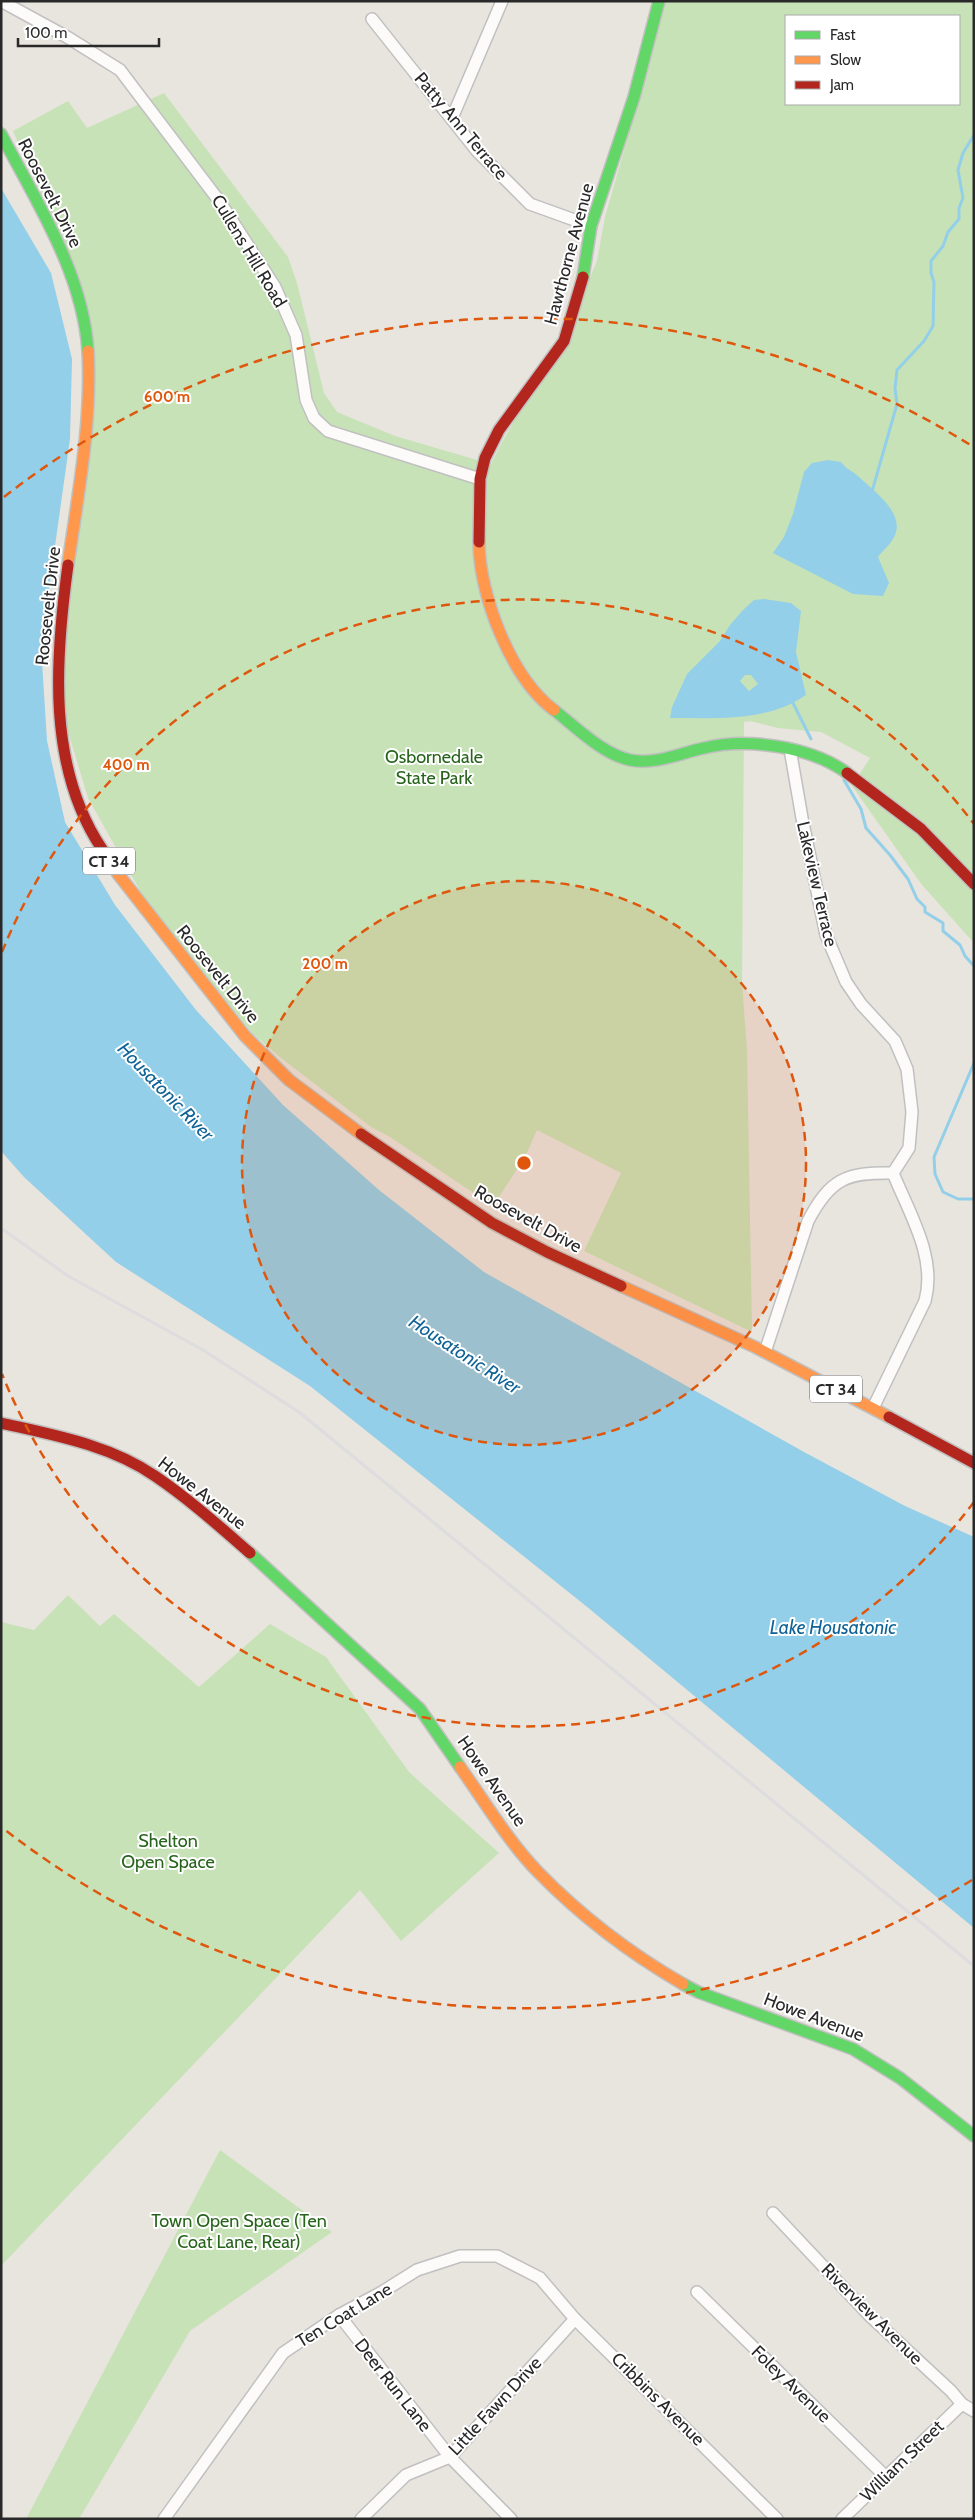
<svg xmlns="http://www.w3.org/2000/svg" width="975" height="2520" font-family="Cabin,sans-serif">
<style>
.green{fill:#c8e2b8;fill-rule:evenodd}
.water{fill:#93cfe8;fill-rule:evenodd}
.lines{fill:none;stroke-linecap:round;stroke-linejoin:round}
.stream{stroke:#93cfe8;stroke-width:3}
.street-casing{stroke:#c1c0c0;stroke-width:14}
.fast-casing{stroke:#c1c0c0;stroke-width:14}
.slow-casing{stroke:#c1c0c0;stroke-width:14}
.jam-casing{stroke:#c1c0c0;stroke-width:14}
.street{stroke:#fcfbfa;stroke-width:11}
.fast{stroke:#63d668;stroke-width:11}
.slow{stroke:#ff974d;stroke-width:11}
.jam{stroke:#b3261e;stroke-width:11}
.rail{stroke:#dddcde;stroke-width:3}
.ring{fill:none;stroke:#de570d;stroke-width:2.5;stroke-dasharray:9 6}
.labels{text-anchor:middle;stroke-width:4;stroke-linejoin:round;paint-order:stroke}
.shield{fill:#fff;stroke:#696969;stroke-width:1}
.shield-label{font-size:16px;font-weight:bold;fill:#292929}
.street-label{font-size:18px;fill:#292929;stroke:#fff}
.park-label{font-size:18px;fill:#27641b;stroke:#fff}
.water-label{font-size:19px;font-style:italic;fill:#0f6396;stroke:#fff}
.centre{fill:#de570d;stroke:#fff;stroke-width:2.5}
.ring-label{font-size:15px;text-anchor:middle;font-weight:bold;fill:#de570d;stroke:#fff;stroke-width:4;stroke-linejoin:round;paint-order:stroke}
</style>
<rect width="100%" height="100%" fill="#e8e4de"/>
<g class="green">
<path d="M 661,1 L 974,1 L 974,943 L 922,885 L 852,786 L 870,758 L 821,732 L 778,728 L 750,721 L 744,722 L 742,984 L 747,1051 L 752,1332 L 584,1251 L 621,1173 L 537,1130 L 525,1157 L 493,1206 L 390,1137 L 371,1127 L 281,1058 L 252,1033 L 147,903 L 88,798 L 67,728 L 61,672 L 89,378 L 67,255 L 13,131 L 68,101 L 87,128 L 164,93 L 288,257 L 297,283 L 324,393 L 337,412 L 395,436 L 491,464 L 502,442 L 569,327 L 597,261 L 605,217 L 644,80 ZM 786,16 L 959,16 L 959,104 L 786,104 Z"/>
<polygon points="68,1595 100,1626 114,1614 199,1687 270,1624 326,1657 409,1772 499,1853 401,1941 360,1890 1,2266 1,1622 34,1630"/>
<polygon points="220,2150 332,2232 190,2331 79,2519 26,2519"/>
</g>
<g class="water">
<polygon points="1,188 51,273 72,359 70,439 41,646 47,741 65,822 115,905 196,1010 283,1105 379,1190 484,1272 804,1452 905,1506 974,1537 974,1928 586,1606 310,1386 116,1262 24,1177 1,1151"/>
<path d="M 828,460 L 841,462 C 847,470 853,471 859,477 C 875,492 908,515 893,539 C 889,546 882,551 878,557 L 889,583 L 883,596 L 853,594 L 773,553 L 784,537 L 793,514 L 804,472 L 812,463 Z"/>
<path d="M 764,599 L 791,603 L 801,611 L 796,652 L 806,695 C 768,722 715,718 670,718 L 672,707 L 687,674 L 720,641 L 730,625 L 743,610 L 754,600 ZM 745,675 L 751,675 L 758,684 L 749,691 L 740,681 Z"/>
</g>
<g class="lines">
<g class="stream">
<polyline points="871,495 897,404 895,388 897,370 924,341 933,326 934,282 931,273 931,261 943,246 948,232 959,219 959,208 963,198 958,170 963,153 974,135"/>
<polyline points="792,701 811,739"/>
<polyline points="844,780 861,809 866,828 890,855 908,879 917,899 925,907 925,912 943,923 943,931 960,945 965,956 974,966"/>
<polyline points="974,1063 934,1157 935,1174 943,1192 958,1199 974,1199"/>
</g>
<defs>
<g id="street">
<polyline points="1,1 67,37 120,70 220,202 275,287 296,335 306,400 314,418 328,431 480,479"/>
<polyline points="372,19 477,151 530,204 591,226"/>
<polyline points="452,118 502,1"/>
<path d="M 790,749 L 802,818 L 826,935 L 846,982 L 861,1004 L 895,1041 L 907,1069 L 912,1112 L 909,1148 L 893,1173 C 909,1213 937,1257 925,1301 L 873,1408"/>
<path d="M 765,1352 L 808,1221 C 830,1179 846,1172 893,1173"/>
<polyline points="773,2213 869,2315 951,2391 962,2404 974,2411"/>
<polyline points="697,2292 885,2476"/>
<polyline points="339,2315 450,2457 511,2519"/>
<polyline points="164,2519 283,2353 339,2315 382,2292 417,2270 460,2256 497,2256 540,2278 575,2319 777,2519"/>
<polyline points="361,2519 406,2475 450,2457 575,2319"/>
<polyline points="842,2519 962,2404"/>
</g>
<g id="fast">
<path d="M 1,134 C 36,201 83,273 88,351"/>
<polyline points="583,277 591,226 634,97 659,1"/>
<path d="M 554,710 C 576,727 602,754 630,760 C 656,765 680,753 704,748 C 747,737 812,747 847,773"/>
<polyline points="250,1553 420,1709 460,1767"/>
<polyline points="683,1984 698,1992 853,2049 900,2078 974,2136"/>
</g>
<g id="slow">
<path d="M 479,542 C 479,595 511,678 554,710"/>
<path d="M 68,565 C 78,494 92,423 88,351"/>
<polyline points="102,849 118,874 245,1036 289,1080 361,1134"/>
<polyline points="621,1286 755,1347 889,1417"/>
<path d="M 460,1767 C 485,1802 508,1841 538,1872 C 580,1915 631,1954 683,1984"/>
</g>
<g id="jam">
<polyline points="479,542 480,479 485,458 499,430 564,341 583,277"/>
<path d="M 68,565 C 55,659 47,767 102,849"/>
<polyline points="847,773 921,829 974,884"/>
<polyline points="361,1134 492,1223 547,1252 621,1286"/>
<polyline points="889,1417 974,1463"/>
<path d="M 1,1423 C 54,1435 110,1445 155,1476 C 189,1499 219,1526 250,1553"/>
</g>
</defs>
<use href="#street" class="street-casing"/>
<use href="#fast" class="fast-casing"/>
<use href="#slow" class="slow-casing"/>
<use href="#jam" class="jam-casing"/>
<use href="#street" class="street"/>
<use href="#fast" class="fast"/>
<use href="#slow" class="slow"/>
<use href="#jam" class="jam"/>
<polyline class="rail" points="1,1228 68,1276 203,1350 299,1412 974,1966"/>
</g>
<circle cx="524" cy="1163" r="282" fill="#de570d" fill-opacity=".12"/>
<g class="ring">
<circle cx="524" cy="1163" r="282"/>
<path d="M974 1502A563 563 0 0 1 2 1374M2 952A563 563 0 0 1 974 824"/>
<path d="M972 1880A845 845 0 0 1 4 1829M4 497A845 845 0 0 1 972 446"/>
</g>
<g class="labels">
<g class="shield">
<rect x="83" y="847.5" width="52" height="27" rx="4"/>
<rect x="810" y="1375.5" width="52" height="27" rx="4"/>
</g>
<g class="shield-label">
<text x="109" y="867">CT 34</text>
<text x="836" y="1395">CT 34</text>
</g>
<g class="street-label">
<text transform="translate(461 126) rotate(50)" y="6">Patty Ann Terrace</text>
<text transform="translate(50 193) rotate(63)" y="6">Roosevelt Drive</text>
<text transform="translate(249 251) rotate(59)" y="6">Cullens Hill Road</text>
<text transform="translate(569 254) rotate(-75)" y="6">Hawthorne Avenue</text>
<text transform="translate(48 606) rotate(-84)" y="6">Roosevelt Drive</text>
<text transform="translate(817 884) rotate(77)" y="6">Lakeview Terrace</text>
<text transform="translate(218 974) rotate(51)" y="6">Roosevelt Drive</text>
<text transform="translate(528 1219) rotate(29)" y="6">Roosevelt Drive</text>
<text transform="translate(202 1493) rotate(38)" y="6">Howe Avenue</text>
<text transform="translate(492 1781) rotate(55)" y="6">Howe Avenue</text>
<text transform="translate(814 2017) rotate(21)" y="6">Howe Avenue</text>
<text transform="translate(872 2314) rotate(45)" y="6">Riverview Avenue</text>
<text transform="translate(344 2315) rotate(-31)" y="6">Ten Coat Lane</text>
<text transform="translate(791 2384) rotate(44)" y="6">Foley Avenue</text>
<text transform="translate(393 2385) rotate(52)" y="6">Deer Run Lane</text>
<text transform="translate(658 2399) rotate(45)" y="6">Cribbins Avenue</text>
<text transform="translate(495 2406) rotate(-47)" y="6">Little Fawn Drive</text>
<text transform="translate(902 2461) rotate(-44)" y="6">William Street</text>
</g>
<g class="park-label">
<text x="434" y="763">Osbornedale<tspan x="434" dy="21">State Park</tspan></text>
<text x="168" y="1847">Shelton<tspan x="168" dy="21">Open Space</tspan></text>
<text x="239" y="2227">Town Open Space (Ten<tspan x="239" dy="21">Coat Lane, Rear)</tspan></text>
</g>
<g class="water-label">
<text transform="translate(166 1091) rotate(46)" y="7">Housatonic River</text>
<text transform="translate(465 1354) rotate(33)" y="7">Housatonic River</text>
<text x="833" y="1634">Lake Housatonic</text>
</g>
</g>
<circle cx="524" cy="1163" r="8" class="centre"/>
<g class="ring-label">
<text x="167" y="402">600 m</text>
<text x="126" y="770">400 m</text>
<text x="325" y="969">200 m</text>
</g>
<rect width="975" height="2520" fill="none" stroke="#292929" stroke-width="5"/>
<rect x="785" y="15" width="175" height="90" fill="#ffffff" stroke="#a9a9a9"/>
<rect x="795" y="31" width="25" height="8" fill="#63d668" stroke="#a9a9a9"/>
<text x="830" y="40" font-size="15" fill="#292929">Fast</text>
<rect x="795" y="56" width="25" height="8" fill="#ff974d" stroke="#a9a9a9"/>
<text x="830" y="65" font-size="15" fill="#292929">Slow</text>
<rect x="795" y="81" width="25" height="8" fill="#b3261e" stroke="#a9a9a9"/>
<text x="830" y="90" font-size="15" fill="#292929">Jam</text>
<path d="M18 38v8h141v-8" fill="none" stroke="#292929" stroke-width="2.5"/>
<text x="25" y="38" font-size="15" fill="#292929" stroke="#ffffff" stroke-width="4" paint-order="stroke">100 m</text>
</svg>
